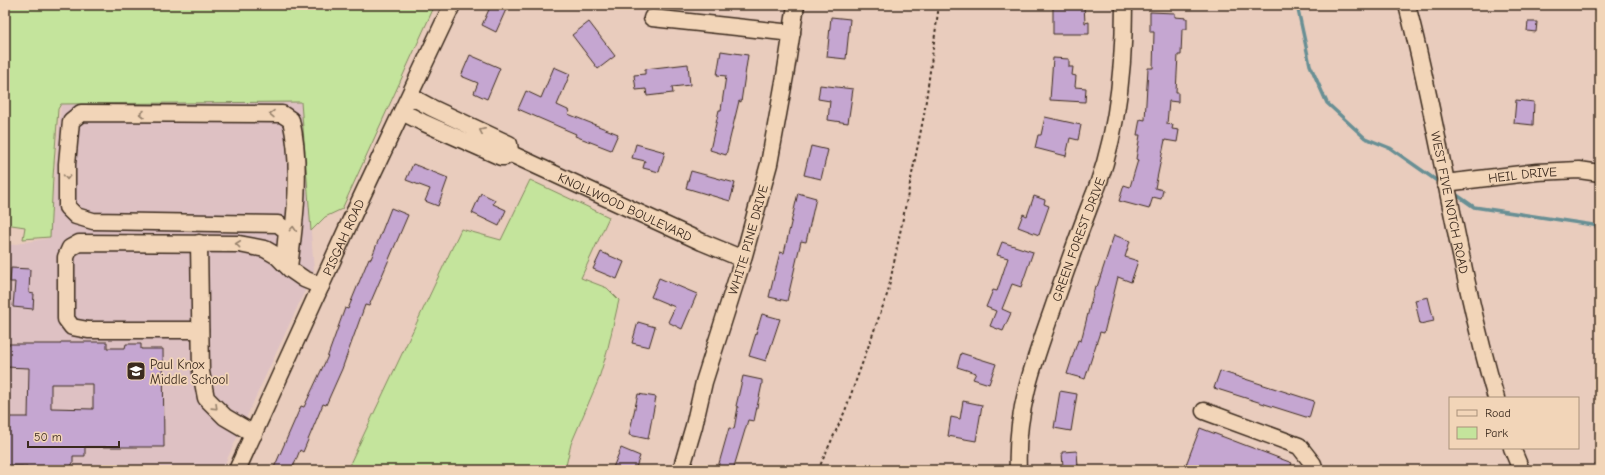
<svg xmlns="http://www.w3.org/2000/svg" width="1605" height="475" font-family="'Comic Neue',sans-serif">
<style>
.built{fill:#dec1c3}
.green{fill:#c4e49c;stroke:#80875d}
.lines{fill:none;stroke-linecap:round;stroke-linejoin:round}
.stream{stroke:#678f94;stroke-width:3.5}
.building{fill:#c5a6d1;stroke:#3b2a1e;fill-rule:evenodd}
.minor-casing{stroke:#3b2a1e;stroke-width:19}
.path{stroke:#3b2a1e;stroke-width:2;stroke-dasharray:3 3;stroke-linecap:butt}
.minor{stroke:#f2d5b8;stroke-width:16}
.oneway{stroke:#96806b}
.labels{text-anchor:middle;stroke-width:3.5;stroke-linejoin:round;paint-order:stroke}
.street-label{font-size:13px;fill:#3b2a1e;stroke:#f2d5b8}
.poi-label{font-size:13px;fill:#3b2a1e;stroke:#f2d5b8;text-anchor:start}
</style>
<rect width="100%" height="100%" fill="#e9ccbd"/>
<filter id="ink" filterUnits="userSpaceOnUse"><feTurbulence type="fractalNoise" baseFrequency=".025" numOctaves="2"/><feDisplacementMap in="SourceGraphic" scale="8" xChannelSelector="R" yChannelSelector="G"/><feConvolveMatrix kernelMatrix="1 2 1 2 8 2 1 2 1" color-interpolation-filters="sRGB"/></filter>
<g filter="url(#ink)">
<polygon class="built" points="301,102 314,271 222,470 5,470 5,246 49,238 61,104"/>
<g class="green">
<polygon points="5,5 435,5 342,209 325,217 311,231 301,102 61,104 58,109 53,177 50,237 23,239 25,227 5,224"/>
<polygon points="530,180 609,217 581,278 607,288 619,300 607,352 598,381 571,444 565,470 347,470 461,229 501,240"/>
</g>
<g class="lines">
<g class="stream">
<polyline points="1297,5 1310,65 1327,103 1365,138 1390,148 1440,183"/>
<polyline points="1454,193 1474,207 1593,225 1600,228"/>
</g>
</g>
<g class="building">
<polygon points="491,5 508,5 496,32 482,25"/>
<polygon points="1053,5 1084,5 1085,23 1089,22 1089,34 1053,34"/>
<polygon points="1150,12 1175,13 1175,17 1187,18 1187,29 1182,29 1181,55 1178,55 1176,92 1178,92 1178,102 1169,101 1167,124 1173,125 1172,129 1179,130 1177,142 1165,140 1155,188 1163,190 1161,199 1153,197 1149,209 1119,201 1124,185 1130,187 1138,160 1136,159 1140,135 1137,135 1140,119 1145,120 1148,68 1153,68 1154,32 1150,32"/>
<polygon points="831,17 850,19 846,59 827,57"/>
<polygon points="589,22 615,56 598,69 572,35"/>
<polygon points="1528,22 1537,22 1536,32 1527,31"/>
<polygon points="721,51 748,55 741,102 739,101 726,155 710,150 719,110 721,110 726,76 717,75"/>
<polygon points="470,55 500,68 487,99 474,93 478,83 461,76"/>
<polygon points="1053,58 1069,59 1069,67 1073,67 1072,75 1076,76 1075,87 1086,88 1085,102 1050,100"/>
<polygon points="688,64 690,85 672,87 673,93 647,96 646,89 636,90 634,75 645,74 645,69"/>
<polygon points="554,67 570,74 557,105 570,111 568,114 618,134 611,150 575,136 576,134 518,109 526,91 541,98"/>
<polygon points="820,85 853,89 848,123 828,120 830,101 818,99"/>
<polygon points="1516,100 1534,102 1533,125 1514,123"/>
<polygon points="1045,117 1081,125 1078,140 1070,138 1066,156 1035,148 1038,135 1041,135"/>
<polygon points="636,144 665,152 659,172 643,168 645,161 632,158"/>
<polygon points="811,146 828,150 821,179 804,175"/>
<polygon points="413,164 448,178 438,206 425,201 430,189 406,180"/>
<polygon points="691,171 735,183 730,201 686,188"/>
<polygon points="481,193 495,200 493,204 506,210 499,226 472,213"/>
<polygon points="798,193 816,198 806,242 801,241 787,301 769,297 780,252 784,253"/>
<polygon points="1034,196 1045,200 1044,204 1049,206 1039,235 1018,227 1023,214 1027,216"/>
<polygon points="391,208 408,215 369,306 365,305 342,369 326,405 323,404 303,452 300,450 292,470 273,470 301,406 304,407 327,358 345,308 348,309 369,258 371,259"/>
<polygon points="1114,235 1130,241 1125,257 1138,261 1131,282 1118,277 1104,333 1100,332 1085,379 1067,374 1078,340 1081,341 1095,286 1097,287"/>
<polygon points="1002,242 1033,252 1021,287 1012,284 1002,309 1011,313 1003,331 990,326 996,311 986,307 993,290 997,291 1008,258 997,255"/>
<polygon points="601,252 624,262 617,279 593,269"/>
<polygon points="11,268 30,269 29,293 34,294 33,309 13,307 15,282 10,282"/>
<polygon points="659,278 697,294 682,329 668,322 675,307 651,297"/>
<polygon points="1428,297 1434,321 1420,324 1415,300"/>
<polygon points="762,314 780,319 766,361 749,356"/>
<polygon points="638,322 655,327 649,347 632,343"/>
<path d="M 61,342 L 107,342 L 107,348 L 125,348 L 126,344 L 141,344 L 141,349 L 163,349 L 164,447 L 85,447 L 85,456 L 73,456 L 73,463 L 68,470 L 27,470 L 27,466 L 5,466 L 5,417 L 28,417 L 29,368 L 5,367 L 5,344 L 61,344 ZM 51,384 L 93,384 L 93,409 L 51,408 Z"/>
<polygon points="961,353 996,364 989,384 973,379 976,373 957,367"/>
<polygon points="1220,371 1314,401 1309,418 1214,388"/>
<polygon points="743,376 762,380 762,384 754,421 748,420 733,470 727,470 718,467 729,428 734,429 738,407 736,406"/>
<polygon points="1060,391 1077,394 1071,431 1054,428"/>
<polygon points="638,394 656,397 648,439 629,435"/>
<polygon points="963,401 982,405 976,441 948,436 951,417 960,419"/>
<polygon points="1200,428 1292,463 1289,470 1184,470"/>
<polygon points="621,448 640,456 635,470 612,470"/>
<polygon points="1077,451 1078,467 1063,468 1062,452"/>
</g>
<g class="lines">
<defs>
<g id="minor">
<path id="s1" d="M 1407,5 C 1441,135 1458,269 1496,398"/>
<polyline points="652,18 792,33"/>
<polyline points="402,112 422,122 501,157 505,157 510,151 509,144 432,108 410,96"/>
<path id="s2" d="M 509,153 L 702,242 L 743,259"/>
<path id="s3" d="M 1445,183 L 1537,172 L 1579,170 L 1600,173"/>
<polyline points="199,243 201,372 206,398 225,417 254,434"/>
<path d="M 284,263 L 287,231 L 278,224 L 93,221 L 76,216 L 67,207 L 67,164 L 71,121 L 81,113 L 282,114 L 291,120 C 302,166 295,221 289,267"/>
<polyline points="200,330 88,330 72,327 66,319 66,257 70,248 79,243 239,244 265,249 277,256 291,270 304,279 321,286"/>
<polyline points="1204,411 1299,446 1313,464 1315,470"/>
<polyline points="1512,448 1521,470"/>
<path id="s4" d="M 237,470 L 354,213 L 452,5"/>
<path id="s5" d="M 681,470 L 694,426 L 704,382 L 743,259 L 769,164 L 785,76 L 796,5"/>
<path id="s6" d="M 1018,470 C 1015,413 1034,361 1053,308 C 1065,273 1077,239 1090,205 C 1117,143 1124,72 1124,5"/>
</g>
</defs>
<use href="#minor" class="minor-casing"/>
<polyline class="path" points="818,470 845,411 888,292 924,115 939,5"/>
<use href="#minor" class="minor"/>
</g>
<defs><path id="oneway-chevron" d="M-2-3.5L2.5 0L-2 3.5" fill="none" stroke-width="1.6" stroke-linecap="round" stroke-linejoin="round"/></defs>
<g class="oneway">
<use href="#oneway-chevron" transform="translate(142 114) rotate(-180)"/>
<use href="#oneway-chevron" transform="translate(272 114) rotate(-179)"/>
<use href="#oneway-chevron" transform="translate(482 131) rotate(-156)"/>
<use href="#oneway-chevron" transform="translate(67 177) rotate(89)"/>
<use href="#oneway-chevron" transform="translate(293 229) rotate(-86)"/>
<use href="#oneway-chevron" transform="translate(238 244) rotate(-174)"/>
<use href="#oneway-chevron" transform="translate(215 407) rotate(44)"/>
</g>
</g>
<defs>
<symbol id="school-square" viewBox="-11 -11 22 22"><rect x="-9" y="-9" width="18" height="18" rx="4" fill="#3b2a1e" stroke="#f2d5b8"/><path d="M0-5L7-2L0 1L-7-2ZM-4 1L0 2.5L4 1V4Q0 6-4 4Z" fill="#fff"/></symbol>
</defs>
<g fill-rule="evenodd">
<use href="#school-square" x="125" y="360" width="22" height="22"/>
</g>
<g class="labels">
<g class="street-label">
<text dy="5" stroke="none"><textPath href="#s3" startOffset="78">HEIL DRIVE</textPath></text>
<text dy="5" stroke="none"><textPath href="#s1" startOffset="202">WEST FIVE NOTCH ROAD</textPath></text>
<text dy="5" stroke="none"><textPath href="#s2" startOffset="128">KNOLLWOOD BOULEVARD</textPath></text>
<text dy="5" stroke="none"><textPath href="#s4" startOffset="256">PISGAH ROAD</textPath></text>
<text dy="5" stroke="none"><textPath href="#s6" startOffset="240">GREEN FOREST DRIVE</textPath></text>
<text dy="5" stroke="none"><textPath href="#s5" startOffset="240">WHITE PINE DRIVE</textPath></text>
</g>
<g class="poi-label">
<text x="150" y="369">Paul Knox<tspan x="150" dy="15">Middle School</tspan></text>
</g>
</g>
<rect width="1605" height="475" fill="none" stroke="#f2d5b8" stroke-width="20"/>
<rect x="10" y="10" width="1585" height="455" fill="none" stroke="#3b2a1e" stroke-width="1.5" filter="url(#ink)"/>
<rect x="1449" y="397" width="130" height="52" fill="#f2d5b8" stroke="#a9917a"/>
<rect x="1457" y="410" width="20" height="6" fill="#f2d5b8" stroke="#a9917a"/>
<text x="1485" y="417" font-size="12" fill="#3b2a1e">Road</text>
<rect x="1457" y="427" width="20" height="12" fill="#c4e49c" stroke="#a9917a"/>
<text x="1485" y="437" font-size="12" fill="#3b2a1e">Park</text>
<path d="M28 441v6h91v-6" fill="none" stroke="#3b2a1e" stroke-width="2"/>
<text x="34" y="441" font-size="12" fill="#3b2a1e" stroke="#f2d5b8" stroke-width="3" paint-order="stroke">50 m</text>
</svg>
